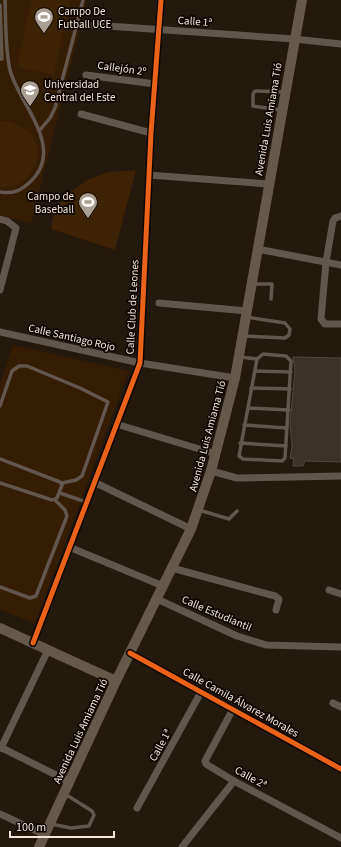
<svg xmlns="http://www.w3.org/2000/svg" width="341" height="847" font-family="'Source Sans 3',sans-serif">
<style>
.built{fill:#351d03}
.green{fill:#3d2203}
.building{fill:#3b3227;stroke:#51473d}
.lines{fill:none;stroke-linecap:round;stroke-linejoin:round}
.lane{stroke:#61574c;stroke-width:3.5}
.street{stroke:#61574c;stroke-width:7}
.secondary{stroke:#65594c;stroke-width:10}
.cycleway-casing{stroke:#0f0601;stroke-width:8}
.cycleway{stroke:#ea6118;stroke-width:5}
.labels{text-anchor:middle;stroke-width:3.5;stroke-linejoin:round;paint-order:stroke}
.poi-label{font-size:11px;fill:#f4e6d9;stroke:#0f0601;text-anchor:start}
.street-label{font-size:11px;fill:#f4e6d9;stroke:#0f0601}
</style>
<rect width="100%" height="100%" fill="#24190d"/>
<g class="built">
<polygon points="0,0 87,0 31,224 0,215"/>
<polygon points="13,345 129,371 35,624 0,609 0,383"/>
</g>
<g class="green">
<polygon points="31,0 70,0 54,75 17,67"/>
<path d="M 8,121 C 15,124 25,127 30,133 C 43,146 37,172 23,182 C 18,186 8,186 2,187 L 0,186 L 0,122 Z"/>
<polygon points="136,170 115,250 51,229 55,208 69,193 89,179 109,172"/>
</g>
<polygon class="building" points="293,357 341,358 341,462 305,461 303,466 293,466 294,459 290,458 292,447 290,423 295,370"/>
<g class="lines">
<g class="lane">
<polyline points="0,5 2,59 0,59"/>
<polyline points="281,110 253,106 253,94 255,91 258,91 284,92"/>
<polyline points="40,130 50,118 55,108 83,0"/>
<path d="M 0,192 C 14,194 20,191 30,182 C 67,148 18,103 10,70 C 5,48 6,23 5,0"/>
<polyline points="253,284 272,284 271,299"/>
<polyline points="244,336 285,338 289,335 290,329 285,323 246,317"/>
<polygon points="263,354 286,356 291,361 285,458 282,461 243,459 239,456 257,359"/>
<polyline points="240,357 257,359"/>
<polyline points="255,371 291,372"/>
<polyline points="251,388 290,389"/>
<polyline points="0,406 12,371 19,366 27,366 80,388 108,402 82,476 76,480 62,483"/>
<polyline points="248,408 289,410"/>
<polyline points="244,425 287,428"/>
<polyline points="240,443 286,446"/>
<polyline points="0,459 60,482 62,485 57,498 52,500 0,483"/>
<polyline points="60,493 86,502"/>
<polyline points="199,510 229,519 237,511"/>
<polyline points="0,587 30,598 36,596 67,516 65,510 55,500"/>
<polyline points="51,824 71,828 89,826 94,815 92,811 65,794"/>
</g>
<g class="street">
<polyline points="93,25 294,39 341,44"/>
<polyline points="86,75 155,84"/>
<polyline points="81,114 151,133"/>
<polyline points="149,175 268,184"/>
<polyline points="341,216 335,218 333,221 326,262 321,319 325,324 341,324"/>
<polyline points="0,219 7,221 16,228 0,290"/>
<polyline points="257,249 341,265"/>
<polyline points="159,303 247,311"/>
<polyline points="0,332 140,363 235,378"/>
<polyline points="116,424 216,454"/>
<polyline points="211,471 237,478 341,476"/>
<polyline points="94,482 191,529"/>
<polyline points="69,547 163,586"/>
<polyline points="172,568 275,596 279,599 276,610"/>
<polyline points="329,590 341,594"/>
<polyline points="157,599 237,636 266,645 341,647"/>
<polyline points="33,643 140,363 151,133 161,0"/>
<polyline points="130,653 341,769"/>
<polyline points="333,703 341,707"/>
<polyline points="233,709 205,761 206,764 234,781 341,838"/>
<polyline points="0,747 70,782"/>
<polyline points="1,748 48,650"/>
<polyline points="137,808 201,692"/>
<polyline points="0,814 45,835"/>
<polyline points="182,847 234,781"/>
</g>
<g class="secondary">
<polyline points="0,628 116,681"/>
<polyline points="39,847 116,681 191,529 211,471 235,378 302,0"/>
</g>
<defs>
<g id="cycleway">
<polyline points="33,643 140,363 151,133 161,0"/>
<polyline points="130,653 341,769"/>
</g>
</defs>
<use href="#cycleway" class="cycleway-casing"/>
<use href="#cycleway" class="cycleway"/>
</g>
<defs>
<symbol id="stadium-pin" viewBox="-11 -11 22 30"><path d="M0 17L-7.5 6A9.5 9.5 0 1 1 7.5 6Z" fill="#ab9e92" stroke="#0f0601"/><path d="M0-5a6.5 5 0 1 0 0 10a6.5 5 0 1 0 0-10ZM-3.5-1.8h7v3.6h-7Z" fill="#fff"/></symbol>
<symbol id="university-pin" viewBox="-11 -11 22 30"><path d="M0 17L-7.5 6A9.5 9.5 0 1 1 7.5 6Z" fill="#ab9e92" stroke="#0f0601"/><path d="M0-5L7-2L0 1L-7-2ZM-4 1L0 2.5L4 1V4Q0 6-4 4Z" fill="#fff"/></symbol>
</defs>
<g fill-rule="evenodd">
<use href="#stadium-pin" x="33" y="6" width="22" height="30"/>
<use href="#university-pin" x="19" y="79" width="22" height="30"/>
<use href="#stadium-pin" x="77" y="191" width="22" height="30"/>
</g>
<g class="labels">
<g class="poi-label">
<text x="58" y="15">Campo De<tspan x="58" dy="13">Futball UCE</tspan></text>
<text x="44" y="88">Universidad<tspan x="44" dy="13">Central del Este</tspan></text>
<text x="74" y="200" text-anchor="end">Campo de<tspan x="74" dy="13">Baseball</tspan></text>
</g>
<g class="street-label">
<text transform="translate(195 21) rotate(4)" y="4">Calle 1ª</text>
<text transform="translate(122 68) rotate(8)" y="4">Callejón 2º</text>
<text transform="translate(268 119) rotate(-80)" y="4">Avenida Luis Amiama Tió</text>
<text transform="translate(132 307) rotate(-87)" y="4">Calle Club de Leones</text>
<text transform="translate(72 337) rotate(13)" y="4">Calle Santiago Rojo</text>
<text transform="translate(207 436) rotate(-75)" y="4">Avenida Luis Amiama Tió</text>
<text transform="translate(217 613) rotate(23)" y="4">Calle Estudiantil</text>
<text transform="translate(241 702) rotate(29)" y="4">Calle Camila Álvarez Morales</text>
<text transform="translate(80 731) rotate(-65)" y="4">Avenida Luis Amiama Tió</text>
<text transform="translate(160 745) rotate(-61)" y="4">Calle 1ª</text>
<text transform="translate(251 777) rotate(29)" y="4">Calle 2ª</text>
</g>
</g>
<path d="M10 831v6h104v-6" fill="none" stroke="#f4e6d9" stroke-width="2"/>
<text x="16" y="831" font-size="12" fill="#f4e6d9" stroke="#0f0601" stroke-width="3" paint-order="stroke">100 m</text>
</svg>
